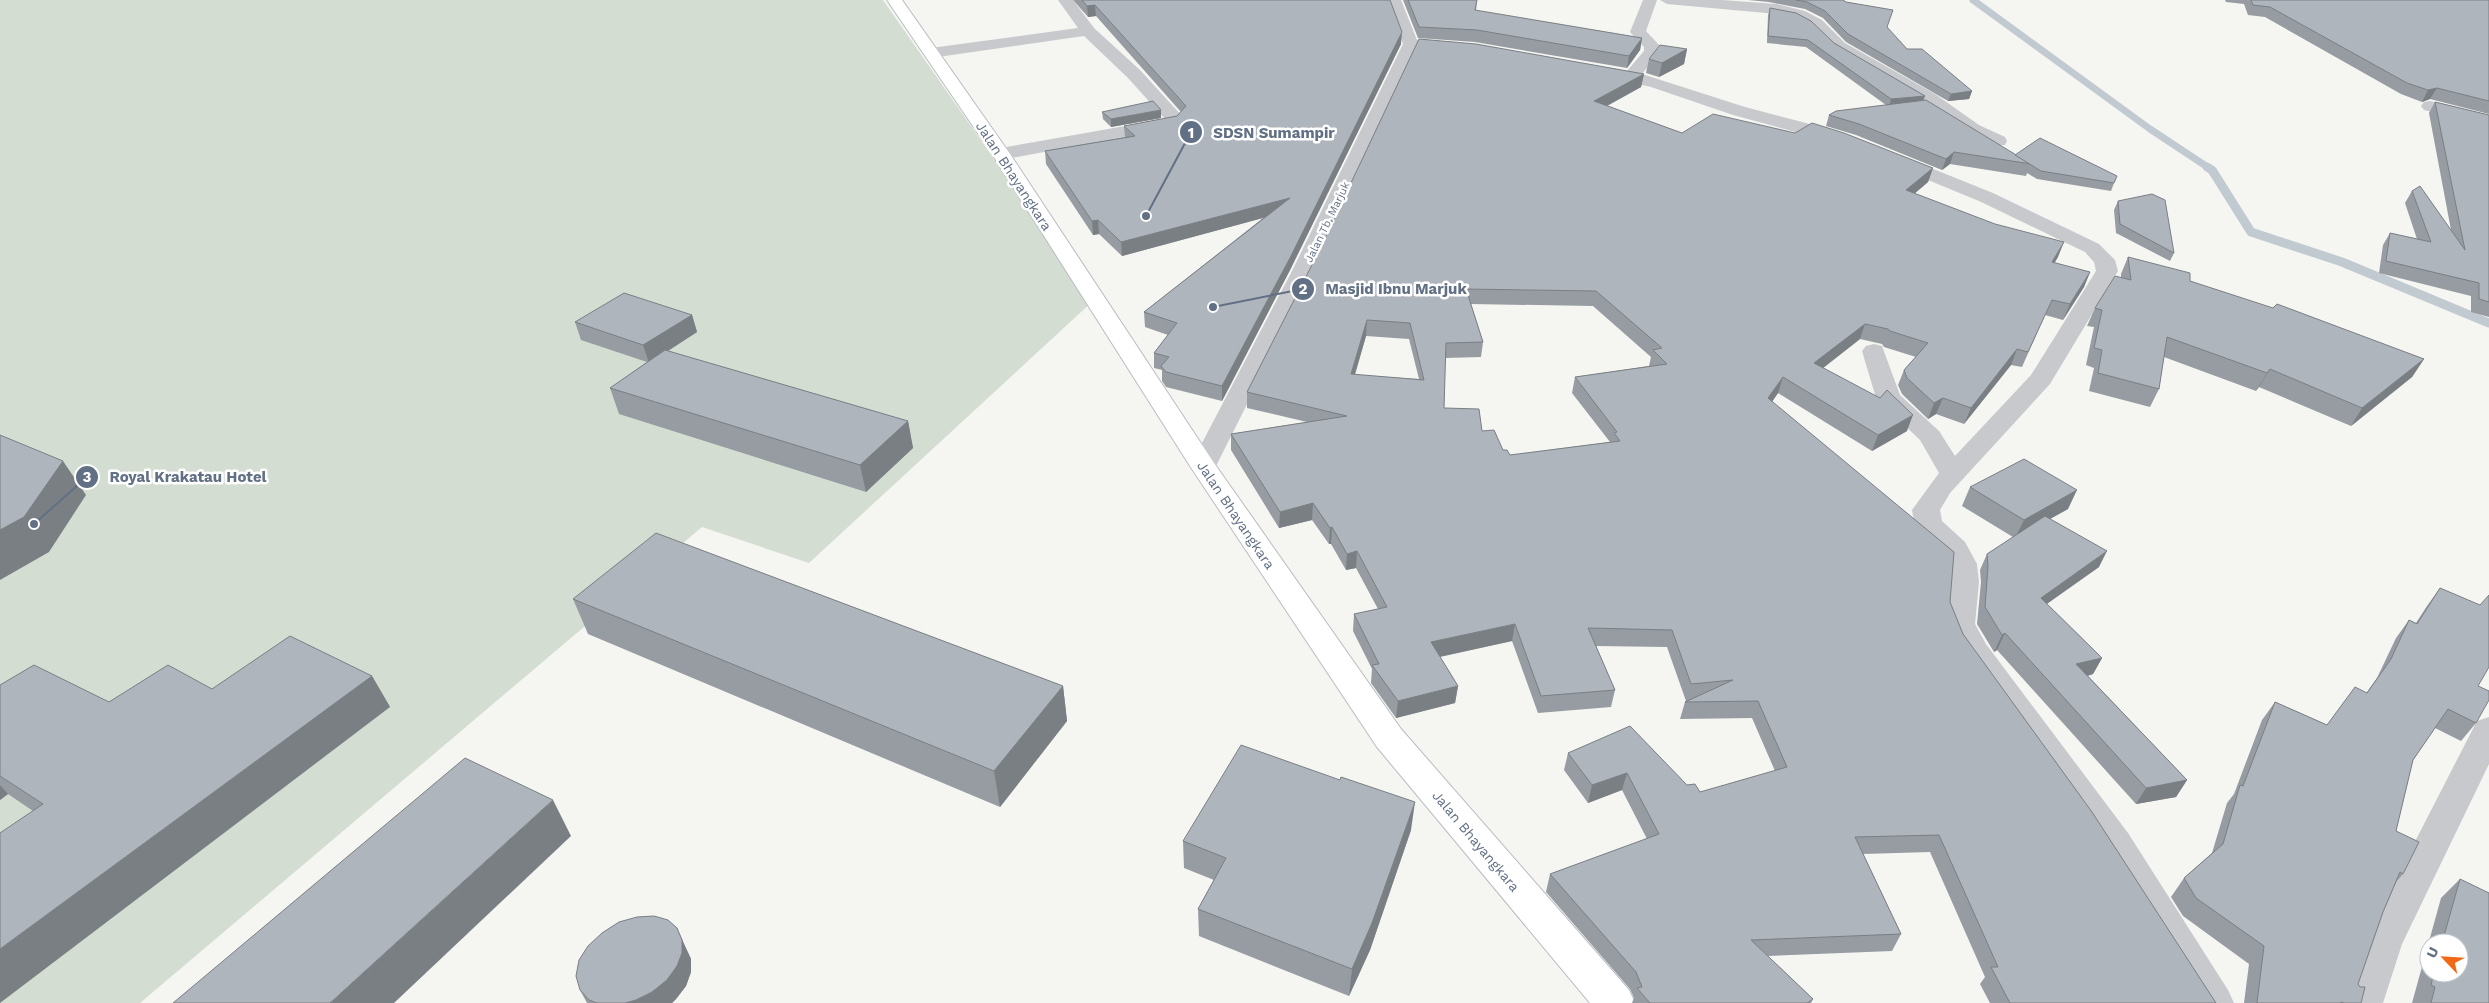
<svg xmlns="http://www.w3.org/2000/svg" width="2489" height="1003" font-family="'Work Sans',sans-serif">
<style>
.green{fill:#d4ddd2}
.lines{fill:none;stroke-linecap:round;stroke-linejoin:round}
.stream-far1{stroke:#c2cad1;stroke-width:7}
.stream{stroke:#c2cad1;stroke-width:9}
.secondary-casing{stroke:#b9bcc2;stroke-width:2}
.street{fill:#c7c9cd;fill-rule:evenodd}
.secondary{fill:#fff;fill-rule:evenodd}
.wall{fill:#969ca2;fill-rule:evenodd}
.shaded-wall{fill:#7a7f84}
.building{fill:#afb5bc;stroke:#7a7f84;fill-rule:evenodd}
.labels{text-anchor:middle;stroke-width:5;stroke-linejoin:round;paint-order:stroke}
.far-street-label{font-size:11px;fill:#627085;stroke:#fff}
.street-label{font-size:14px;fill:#627085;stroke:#fff}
.leader{fill:none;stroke:#627085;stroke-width:2}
.callout-dot{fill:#627085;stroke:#fff;stroke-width:2}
.mark-label{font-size:15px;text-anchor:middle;font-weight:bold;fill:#fff}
.callout-label{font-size:15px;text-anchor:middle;font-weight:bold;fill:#627085;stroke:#fff;stroke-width:5;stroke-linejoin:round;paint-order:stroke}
</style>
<rect width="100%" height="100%" fill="#f5f5f1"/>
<polygon class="green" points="0,0 883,0 1093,301 809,563 702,527 140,1003 0,1003"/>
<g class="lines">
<polyline class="stream-far1" points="1973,0 2150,129 2209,168"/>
<polyline class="stream" points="2207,167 2212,170 2251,232 2342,262 2489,323"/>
<defs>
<polygon id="secondary" points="887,0 902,0 1010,154 1214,463 1401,729 1629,990 1635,1003 1590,1003 1377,747 1190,466 992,154"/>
</defs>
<use href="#secondary" class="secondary-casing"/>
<g class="street">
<polygon points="1058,0 1073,0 1094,28 1140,70 1182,116 1185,120 1177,127 1171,128 1001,160 994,158 992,154 994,150 1001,148 1165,119 1128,78 1084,36 931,58 923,53 931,48 1078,28"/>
<polygon points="1387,0 1401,0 1417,40 1454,42 1462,47 1454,52 1417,49 1314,271 1216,466 1212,472 1203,474 1194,472 1190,466 1292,271 1403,44"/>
<polygon points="1643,0 1657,0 1646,31 1660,46 1660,52 1642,74 1745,107 1833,130 1846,134 1848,138 1846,142 1832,142 1733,115 1651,87 1601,76 1599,72 1601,68 1607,67 1627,71 1644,51 1644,47 1630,32"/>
<polygon points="1660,0 1722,0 1777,4 1805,11 1822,20 1845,43 1935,94 1979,125 2005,137 2007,141 2005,145 1991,145 1967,133 1923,102 1833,49 1810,26 1795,18 1777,14 1667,4"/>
<polygon points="2430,101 2489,116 2489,126 2424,110 2421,106 2424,102"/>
<path d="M 1896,154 L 1993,193 L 2099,244 L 2115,260 L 2118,271 L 2050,384 L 1950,493 L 1940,510 L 1942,521 L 1965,542 L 1977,564 L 1979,582 L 1975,624 L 1986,644 L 2128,833 L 2228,990 L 2234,1003 L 2192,1003 L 2102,855 L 1957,650 C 1954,642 1948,634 1945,625 C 1941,610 1953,583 1947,563 C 1940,540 1916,542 1912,510 L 1939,473 L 1920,440 L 1876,398 L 1862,351 L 1866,346 L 1874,344 L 1882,346 L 1900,395 L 1939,431 L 1955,456 L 2031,375 L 2096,271 L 2094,262 L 2085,252 L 1979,201 L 1889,164 L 1887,160 L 1889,156 Z"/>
<polygon points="2489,717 2489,764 2402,944 2383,1003 2343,1003 2369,931 2477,721"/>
</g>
<use href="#secondary" class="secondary"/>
</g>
<g class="wall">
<polygon points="1073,0 1390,0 1401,44 1290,270 1222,401 1166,387 1162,381 1162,370 1154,368 1154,353 1168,335 1145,327 1144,312 1263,218 1122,256 1099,234 1093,235 1046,164 1045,151 1125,137 1124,126 1177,116 1181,112 1096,16 1088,17"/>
<polygon points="1403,0 1477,0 1476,11 1642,38 1640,50 1627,68 1475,42 1418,38"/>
<polygon points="1748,0 1843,0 1887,28 1907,49 1972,91 1969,99 1948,101 1846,42 1823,18 1805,9 1769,2"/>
<polygon points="2225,0 2489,0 2489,114 2430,99 2422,102 2401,94 2265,17 2248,15 2244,4 2226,2"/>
<polygon points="1770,8 1834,43 1923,100 2015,155 2114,183 2111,191 2037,179 2027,173 2026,176 1950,164 1942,170 1856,135 1826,126 1829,115 1886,105 1806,47 1767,43 1768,15"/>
<polygon points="1687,49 1684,64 1659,77 1646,73 1649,59"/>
<path d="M 1644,74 L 1641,87 L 1607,106 L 1682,133 L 1933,168 L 1928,182 L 1914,194 L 2058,257 L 2054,263 L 2090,272 L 2084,287 L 2063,320 L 2045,315 L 2022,367 L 2011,365 L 1964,424 L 1936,414 L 1928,419 L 1902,394 L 1898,385 L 1904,370 L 1916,357 L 1884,347 L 1882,344 L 1860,339 L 1823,368 L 1907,431 L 1872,451 L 1778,393 L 1772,402 L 1950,602 L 1963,634 L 2216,1003 L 1990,1003 L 1980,984 L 1985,977 L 1930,852 L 1863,854 L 1901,934 L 1892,951 L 1768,956 L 1813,999 L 1811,1003 L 1632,1003 L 1634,998 L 1630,989 L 1546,892 L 1550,874 L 1647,839 L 1622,790 L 1588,803 L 1564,770 L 1568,753 L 1687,785 L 1700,792 L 1775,771 L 1752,718 L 1680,719 L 1685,702 L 1686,701 L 1667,647 L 1596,646 L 1615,690 L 1611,707 L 1538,713 L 1512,641 L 1440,657 L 1458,686 L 1455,703 L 1396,718 L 1371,683 L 1372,669 L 1353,631 L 1354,614 L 1378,609 L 1356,568 L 1346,570 L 1331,544 L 1329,544 L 1312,520 L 1279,528 L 1231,450 L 1231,434 L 1307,422 L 1247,408 L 1247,392 ZM 1471,304 L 1593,306 L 1651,357 L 1649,366 L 1575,377 L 1572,393 L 1610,442 L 1510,455 L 1503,450 L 1482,431 L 1444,408 L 1445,358 L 1481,357 L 1483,342 ZM 1366,336 L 1409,339 L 1419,379 L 1355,375 Z"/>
<polygon points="2435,102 2489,115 2489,317 2471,312 2471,296 2379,273 2383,245 2390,233 2417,239 2405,203 2412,191 2451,230 2429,113"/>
<polygon points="1102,112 1161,118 1111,127 1103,119"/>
<polygon points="2118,201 2174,253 2170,261 2116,233 2114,210"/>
<polygon points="2128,257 2190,281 2424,359 2412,377 2351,426 2259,387 2256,391 2164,357 2159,389 2150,407 2089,391 2094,368 2086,365 2094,327 2087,326 2095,308 2121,277 2121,274"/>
<polygon points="692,315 697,332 668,351 908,421 913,448 866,492 619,414 610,388 647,362 581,340 575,322"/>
<polygon points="1970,487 2068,509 2050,519 2099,567 2047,604 2102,658 2093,674 2088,676 2187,780 2176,797 2136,804 1997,650 1994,652 1977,624 1981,582 1980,570 1987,554 2013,537 1962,506"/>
<polygon points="2440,588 2478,686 2476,723 2461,741 2435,728 2413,760 2396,831 2403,874 2396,882 2383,912 2358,984 2361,1003 2244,1003 2249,964 2183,916 2171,897 2184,878 2212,853 2227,803 2234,794 2262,720 2275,702 2327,725 2367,692 2377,678 2396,638 2409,620 2416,623 2427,606"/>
<polygon points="573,599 1063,686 1067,721 1000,807 588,634"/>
<polygon points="372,676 390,707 33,811 8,794 0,800 0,685 109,702 212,689"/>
<polygon points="1411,830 1370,950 1349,996 1199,936 1198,909 1214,880 1184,868 1183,841"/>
<path d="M 2460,879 L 2489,1003 L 2412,1003 L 2441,898 ZM 2429,943 L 2459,943 L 2459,973 L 2429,973 Z"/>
<polygon points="677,928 691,959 691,972 686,986 676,999 672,1003 587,1003 580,990"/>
</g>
<g class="shaded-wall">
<polygon points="1095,5 1096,16 1088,17 1087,6"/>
<polygon points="1402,32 1401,44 1290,270 1222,401 1222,386"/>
<polygon points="1642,38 1640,50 1627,68 1629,56"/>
<polygon points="1687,49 1684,64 1659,77 1662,63"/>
<polygon points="1644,74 1641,87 1592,114 1594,101"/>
<polygon points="2437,88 2430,99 2422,102 2428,90"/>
<polygon points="1972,91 1969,99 1948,101 1951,94"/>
<polygon points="1925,96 1922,104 1889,107 1891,99"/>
<polygon points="1161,110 1161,118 1111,127 1111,119"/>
<polygon points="1954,152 1950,164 1942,170 1946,159"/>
<polygon points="1933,168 1928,182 1901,205 1906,190"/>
<polygon points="1290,198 1289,211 1122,256 1121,242"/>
<polygon points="1098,220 1099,234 1093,235 1092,221"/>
<polygon points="2064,242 2058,257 2046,277 2052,262"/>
<polygon points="2090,272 2084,287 2063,320 2070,304"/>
<polygon points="692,315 697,332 649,363 643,345"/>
<polygon points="1367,320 1366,336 1350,390 1351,374"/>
<polygon points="1865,324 1860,339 1809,379 1814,363"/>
<polygon points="2017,349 2011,365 1964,424 1971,408"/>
<polygon points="2424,359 2412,377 2351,426 2362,408"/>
<polygon points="2270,369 2259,387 2256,391 2267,373"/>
<polygon points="1783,377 1778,393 1763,414 1768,398"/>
<polygon points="1943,398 1936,414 1928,419 1934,403"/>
<polygon points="1913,415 1907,431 1872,451 1878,435"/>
<polygon points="908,421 913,448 866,492 860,465"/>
<polygon points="63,461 86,495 49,552 0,580 0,530"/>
<polygon points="2077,490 2068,509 2015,538 2024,520"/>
<polygon points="1313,503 1312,520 1279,528 1280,512"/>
<polygon points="1332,527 1331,544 1329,544 1330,528"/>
<polygon points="1357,551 1356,568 1346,570 1347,554"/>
<polygon points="2107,551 2099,567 2032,614 2041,598"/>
<polygon points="1515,624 1512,641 1429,659 1431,642"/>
<polygon points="2005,633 1997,650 1994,652 2002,635"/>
<polygon points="2102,658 2093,674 2067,680 2076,664"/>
<polygon points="372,676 390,707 0,1003 0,949"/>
<polygon points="1063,686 1067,721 1000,807 994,771"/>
<polygon points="1458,686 1455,703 1396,718 1398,701"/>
<polygon points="1627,773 1622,790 1588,803 1592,785"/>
<polygon points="2187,780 2176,797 2136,804 2146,788"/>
<polygon points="0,785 8,794 0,800"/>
<polygon points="553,800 571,836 394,1003 330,1003"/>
<polygon points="1415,802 1411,830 1370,950 1349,996 1352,969"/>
<polygon points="682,940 691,959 691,972 686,986 676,999 672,1003 625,1003"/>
</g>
<g class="building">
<polygon points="1082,0 1390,0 1402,32 1291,256 1222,386 1166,372 1161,366 1169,357 1154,353 1177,323 1144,312 1290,198 1121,242 1098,220 1092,221 1045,151 1135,136 1124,126 1177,116 1186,106 1095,5 1087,6"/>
<polygon points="1408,0 1477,0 1475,10 1642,38 1629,56 1477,30 1419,27"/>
<polygon points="1796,0 1843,0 1846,2 1893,10 1887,27 1907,49 1922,49 1972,91 1951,94 1848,34 1825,11 1807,2"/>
<polygon points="2251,0 2489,0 2489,101 2437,88 2428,90 2407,83 2270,7 2253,5"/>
<polygon points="1770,8 1796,13 1811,21 1834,43 1925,96 1891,99 1808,40 1768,36"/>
<path d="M 1419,39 L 1476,44 L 1644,74 L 1594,101 L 1682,133 L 1713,114 L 1795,133 L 1812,123 L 1844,133 L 1933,168 L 1906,190 L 1995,224 L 2064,242 L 2052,262 L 2090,272 L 2070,304 L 2052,300 L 2028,352 L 2017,349 L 1971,408 L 1943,398 L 1934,403 L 1907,378 L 1904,370 L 1928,343 L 1890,331 L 1888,329 L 1865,324 L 1814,363 L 1880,398 L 1887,390 L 1913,415 L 1878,435 L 1783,377 L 1768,398 L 1954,552 L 1950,602 L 1963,634 L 2092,812 L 2216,1003 L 2010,1003 L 1991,967 L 1998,967 L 1939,835 L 1855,837 L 1901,934 L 1751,940 L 1813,999 L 1807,1003 L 1650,1003 L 1637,988 L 1642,987 L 1636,972 L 1550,874 L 1659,834 L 1627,773 L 1592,785 L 1568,753 L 1630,726 L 1687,785 L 1695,784 L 1700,792 L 1787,767 L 1758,701 L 1685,702 L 1733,680 L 1691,684 L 1672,630 L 1588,628 L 1615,690 L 1541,696 L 1515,624 L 1431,642 L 1458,686 L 1398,701 L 1372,665 L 1379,664 L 1354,614 L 1387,607 L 1357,551 L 1347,554 L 1332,527 L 1330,528 L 1313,503 L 1280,512 L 1231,434 L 1347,416 L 1247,392 L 1316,257 ZM 1466,289 L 1596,291 L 1662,348 L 1653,350 L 1667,364 L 1575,377 L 1617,432 L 1614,433 L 1620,441 L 1510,455 L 1507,450 L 1503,450 L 1494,430 L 1482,431 L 1479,409 L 1444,408 L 1446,343 L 1483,342 ZM 1367,320 L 1410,323 L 1424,380 L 1351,374 Z"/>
<polygon points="1660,45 1687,49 1662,63 1649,59"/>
<polygon points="1926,100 2031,164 1954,152 1946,159 1859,124 1829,115 1836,111"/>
<polygon points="1153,101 1161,110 1111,119 1102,112"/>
<polygon points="2435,102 2489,115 2489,302 2479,299 2479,283 2386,261 2390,233 2431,242 2412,191 2420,186 2465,250"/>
<polygon points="2040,138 2117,176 2114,183 2041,171 2015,155"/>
<polygon points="2152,194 2165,200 2174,253 2120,224 2118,201"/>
<polygon points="2128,257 2190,273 2190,281 2273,308 2277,304 2424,359 2362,408 2270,369 2267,373 2167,337 2159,389 2098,373 2102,350 2094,348 2102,310 2095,308 2115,276 2131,280"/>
<polygon points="624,293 692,315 643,345 575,322"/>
<polygon points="665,350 908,421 860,465 610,388"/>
<polygon points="0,435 63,461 24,517 0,530"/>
<polygon points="2024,459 2077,490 2024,520 1970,487"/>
<polygon points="2045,516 2107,551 2041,598 2102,658 2076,664 2187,780 2146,788 2005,633 2002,635 1985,607 1988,566 1987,554"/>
<polygon points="656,533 1063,686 994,771 573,599"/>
<polygon points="2440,588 2480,605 2489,595 2489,667 2478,686 2489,691 2489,700 2476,723 2448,709 2413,760 2396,831 2419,842 2403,874 2400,872 2383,912 2358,984 2360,987 2365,987 2361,1003 2344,1003 2341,1002 2341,1003 2257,1003 2264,946 2196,898 2184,878 2223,844 2240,785 2243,786 2275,702 2327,725 2355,687 2367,693 2391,659 2409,620 2417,624"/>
<polygon points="290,636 372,676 0,949 0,833 43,804 0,776 0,685 34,665 109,702 168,665 212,689"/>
<polygon points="1241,745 1340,780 1341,777 1415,802 1372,923 1352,969 1198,909 1226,858 1183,841"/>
<polygon points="465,758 553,800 330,1003 173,1003"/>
<polygon points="2460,879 2489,893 2489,1003 2431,1003 2435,987 2431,985 2434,973 2459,973 2459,943 2442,943"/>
<polygon points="654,916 668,920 677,928 682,940 682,953 677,966 667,980 652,992 636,1000 625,1003 597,1003 589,1000 580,990 576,976 579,960 588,946 602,933 619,922 637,917"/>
</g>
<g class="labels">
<g class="far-street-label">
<text transform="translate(1327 222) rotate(-64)" y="4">Jalan Tb. Marjuk</text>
</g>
<g class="street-label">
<text transform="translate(1014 176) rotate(57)" y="5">Jalan Bhayangkara</text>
<text transform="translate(1236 515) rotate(56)" y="5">Jalan Bhayangkara</text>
<text transform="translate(1476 841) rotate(50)" y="5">Jalan Bhayangkara</text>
</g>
</g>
<path class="leader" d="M1146 216L1191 132M1213 307L1303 289M34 524L87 477"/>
<g class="callout-dot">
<circle cx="1146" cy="216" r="5"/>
<circle cx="1213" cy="307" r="5"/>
<circle cx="34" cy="524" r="5"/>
<circle cx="1191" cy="132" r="12"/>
<circle cx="1303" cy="289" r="12"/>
<circle cx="87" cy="477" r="12"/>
</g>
<g class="mark-label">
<text x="1191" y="138">1</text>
<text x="1303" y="294">2</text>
<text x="87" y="482">3</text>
</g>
<g class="callout-label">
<text x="1274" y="138">SDSN Sumampir</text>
<text x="1396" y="294">Masjid Ibnu Marjuk</text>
<text x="188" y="482">Royal Krakatau Hotel</text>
</g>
<g transform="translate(2444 958) rotate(295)"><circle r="24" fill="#ffffff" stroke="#c0c6ce"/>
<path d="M0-4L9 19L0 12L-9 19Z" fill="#f16815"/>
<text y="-8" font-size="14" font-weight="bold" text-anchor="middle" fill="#627085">U</text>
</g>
</svg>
